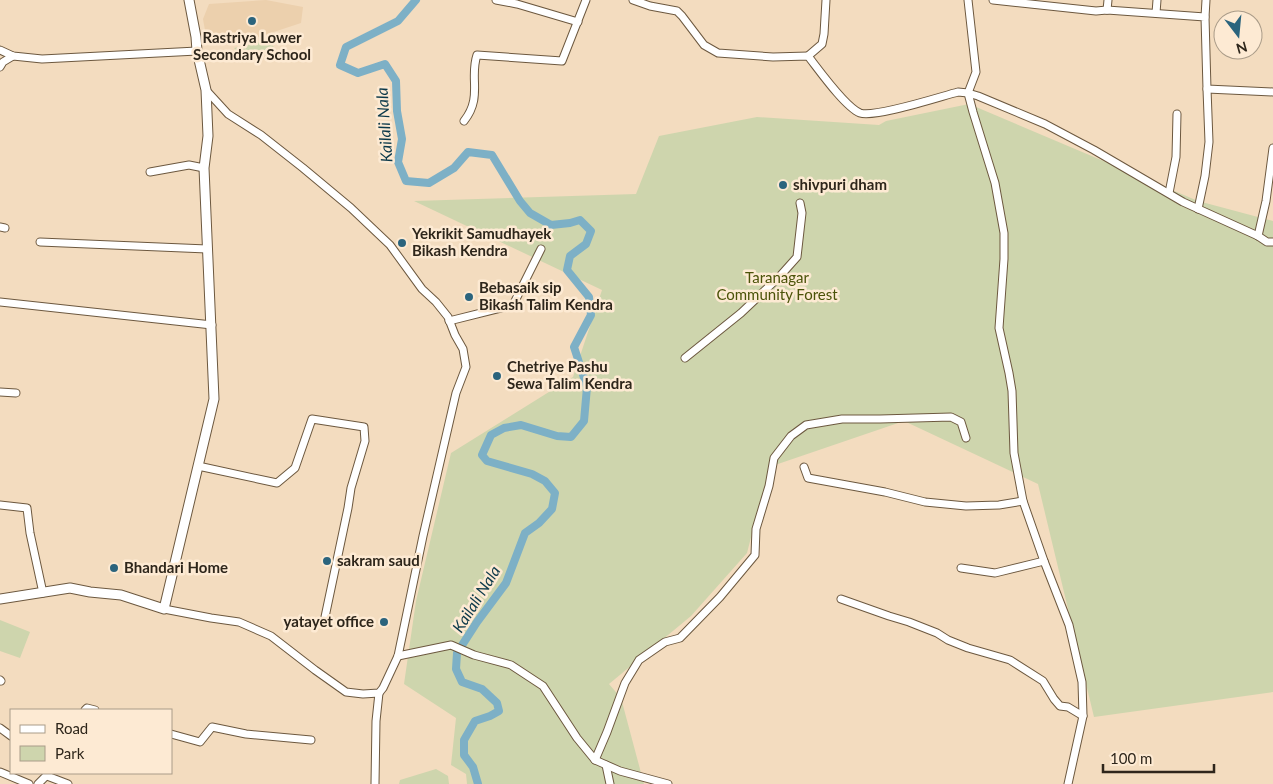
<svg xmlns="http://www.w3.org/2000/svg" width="1273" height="784" font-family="Lato,sans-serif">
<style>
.built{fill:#ecd0ad}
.green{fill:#ced5ad}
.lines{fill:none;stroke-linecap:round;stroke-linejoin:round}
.canal{stroke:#7db0c6;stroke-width:8}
.street-casing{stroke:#6c583f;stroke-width:9}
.secondary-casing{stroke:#6c583f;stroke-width:11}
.street{stroke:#fff;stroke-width:7}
.secondary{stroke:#fff;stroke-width:9}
.poi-dot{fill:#2b647d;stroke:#fdead3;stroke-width:2}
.labels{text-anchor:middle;stroke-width:5;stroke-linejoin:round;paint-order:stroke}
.poi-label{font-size:15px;font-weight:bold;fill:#2e261b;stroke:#fdead3;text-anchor:start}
.park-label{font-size:15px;fill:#4b5309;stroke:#fdead3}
.water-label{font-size:16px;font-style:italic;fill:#0b3849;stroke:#fdead3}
</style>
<rect width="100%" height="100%" fill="#f3dcbf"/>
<polygon class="built" points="266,0 303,7 301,23 246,41 206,36 203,19 209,4"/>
<g class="green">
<polygon points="269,40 275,49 248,62 234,48"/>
<polygon points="969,104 1198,201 1273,221 1273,692 1094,717 1038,484 904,421 775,465 761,498 747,553 691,616 609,684 621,698 644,784 467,784 466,774 451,765 456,718 404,684 416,601 451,453 573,377 602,290 414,201 636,194 659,136 757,117 879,125 886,121"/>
<polygon points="0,620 30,632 20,658 0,651"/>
<polygon points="436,769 448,776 449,784 399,784 400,780"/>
</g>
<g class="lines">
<polyline class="canal" points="416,0 398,21 346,47 340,65 358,73 385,64 396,81 397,111 402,139 398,162 406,181 429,183 454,168 468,152 492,155 520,201 530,213 551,225 570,223 580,220 591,231 586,244 570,256 567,270 589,297 591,315 574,347 587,387 584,421 571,437 557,436 521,425 504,428 491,435 482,455 487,461 532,474 545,481 555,493 552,509 539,523 525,533 506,583 477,622 457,653 456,669 462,682 482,689 497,703 499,711 490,716 475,721 464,740 464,755 473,767 478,784"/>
<defs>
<g id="street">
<polyline points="496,0 517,4 578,22"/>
<path d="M 633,0 L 650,6 L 677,11 L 682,16 L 704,45 L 718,53 L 773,57 L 808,56 C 819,70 845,107 860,113 C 875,118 939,97 958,92 L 968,93 L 978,96 L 1045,124 L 1094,150 L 1183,202 L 1258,236 L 1267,242 L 1273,242"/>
<polyline points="968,0 976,72 968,93 973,112 995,183 1004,233 1004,259 999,328 1009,373 1012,391 1014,453 1023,501 1044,561 1069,625 1082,682 1083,716 1068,784"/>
<polyline points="993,0 1096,11 1107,10 1205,17 1207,89 1273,92"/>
<polyline points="1107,10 1108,0"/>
<polyline points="1156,13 1157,0"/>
<polyline points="1205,17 1206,0"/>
<polyline points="0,50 13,56 42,59 197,51"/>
<polyline points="808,56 822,44 824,34 826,0"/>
<polyline points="0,67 3,62 13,56"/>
<path d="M 464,121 C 483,97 469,78 477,55 L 562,61 L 586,0"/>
<polyline points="150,172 189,165 204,168"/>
<polyline points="1169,193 1176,157 1177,114"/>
<polyline points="1198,209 1205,176 1209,142 1207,89"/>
<polyline points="0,227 5,228"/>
<polyline points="1258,236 1266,201 1273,148"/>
<polyline points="40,242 207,249"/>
<polyline points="0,302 212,325"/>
<polyline points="449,321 513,305 541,249"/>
<polyline points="685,358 741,313 780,276 797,257 802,213 800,203"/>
<polyline points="0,392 16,393"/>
<polyline points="198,466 277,483 295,468 312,419 364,427 365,441 351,488 348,508 325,617"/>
<polyline points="804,467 808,478 885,492 925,502 966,506 999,505 1023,501"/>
<polyline points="0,505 27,508 30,533 43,593"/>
<polyline points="961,568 995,573 1044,561"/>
<polyline points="841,599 889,616 909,622 937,633 948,640 968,648 1010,660 1043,681 1054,699 1060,706 1068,707 1083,716"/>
<polyline points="164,609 211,618 239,622 271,636 315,670 346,692 363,694 379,693 383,688 398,656 423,536 456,393 466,367 463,349 455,335 448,317 436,302 422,289 390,245 351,208 303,168 261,135 228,114 206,90"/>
<polyline points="398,656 451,645 474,655 511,665 543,686 577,738 595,760 620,771 668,784"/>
<polyline points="0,680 1,681"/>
<polyline points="85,710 87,708 95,710"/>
<polyline points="0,728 11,736"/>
<polyline points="171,734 200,742 212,727 246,734 311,740"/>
<polyline points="595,760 607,732 625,683 639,660 665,642 680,638 720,597 755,555 756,529 769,486 774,458 791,436 806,425 842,419 880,419 951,417 961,422 966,438"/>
<polyline points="606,765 610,784"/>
<polyline points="0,772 29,784"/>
<polyline points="47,776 68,784"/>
<polyline points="38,784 48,774"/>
<polyline points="375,784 376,721 379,693"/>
</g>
<polyline id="secondary" points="0,599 70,588 90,592 121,595 164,609 214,399 204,168 208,136 206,90 197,51 196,37 189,0"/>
</defs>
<use href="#street" class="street-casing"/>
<use href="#secondary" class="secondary-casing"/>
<use href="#street" class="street"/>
<use href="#secondary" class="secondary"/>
</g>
<g class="poi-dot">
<circle cx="252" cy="21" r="5"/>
<circle cx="783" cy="185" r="5"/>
<circle cx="402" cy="243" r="5"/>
<circle cx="469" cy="297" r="5"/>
<circle cx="497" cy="376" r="5"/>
<circle cx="327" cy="561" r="5"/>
<circle cx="114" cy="568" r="5"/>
<circle cx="384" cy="622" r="5"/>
</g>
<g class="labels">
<g class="poi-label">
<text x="252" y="43" text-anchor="middle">Rastriya Lower<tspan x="252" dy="17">Secondary School</tspan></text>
<text x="793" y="190">shivpuri dham</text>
<text x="412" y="239">Yekrikit Samudhayek<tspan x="412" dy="17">Bikash Kendra</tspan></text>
<text x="479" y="293">Bebasaik sip<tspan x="479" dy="17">Bikash Talim Kendra</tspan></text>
<text x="507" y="372">Chetriye Pashu<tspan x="507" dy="17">Sewa Talim Kendra</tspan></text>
<text x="337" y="566">sakram saud</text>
<text x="124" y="573">Bhandari Home</text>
<text x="374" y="627" text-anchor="end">yatayet office</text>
</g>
<g class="park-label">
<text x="777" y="283">Taranagar<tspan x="777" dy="17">Community Forest</tspan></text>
</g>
<g class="water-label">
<text transform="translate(384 125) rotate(-94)" y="6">Kailali Nala</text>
<text transform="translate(476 599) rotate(-58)" y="6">Kailali Nala</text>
</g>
</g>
<rect x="10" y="709" width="162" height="65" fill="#fdead3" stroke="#aa9c89"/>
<rect x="20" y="725" width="25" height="8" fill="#ffffff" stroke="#aa9c89"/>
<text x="55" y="734" font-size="15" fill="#2e261b">Road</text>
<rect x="20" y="746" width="25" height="15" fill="#ced5ad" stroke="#aa9c89"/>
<text x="55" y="759" font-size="15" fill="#2e261b">Park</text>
<g transform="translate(1238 35) rotate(164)"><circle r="24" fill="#fdead3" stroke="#aa9c89"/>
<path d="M0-4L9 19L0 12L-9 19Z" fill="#2b647d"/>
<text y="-8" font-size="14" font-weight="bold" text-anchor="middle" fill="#2e261b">N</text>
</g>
<path d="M1103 764v8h111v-8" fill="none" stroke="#2e261b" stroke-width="2.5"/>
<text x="1110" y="764" font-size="15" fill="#2e261b" stroke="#fdead3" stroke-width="4" paint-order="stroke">100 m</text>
</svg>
